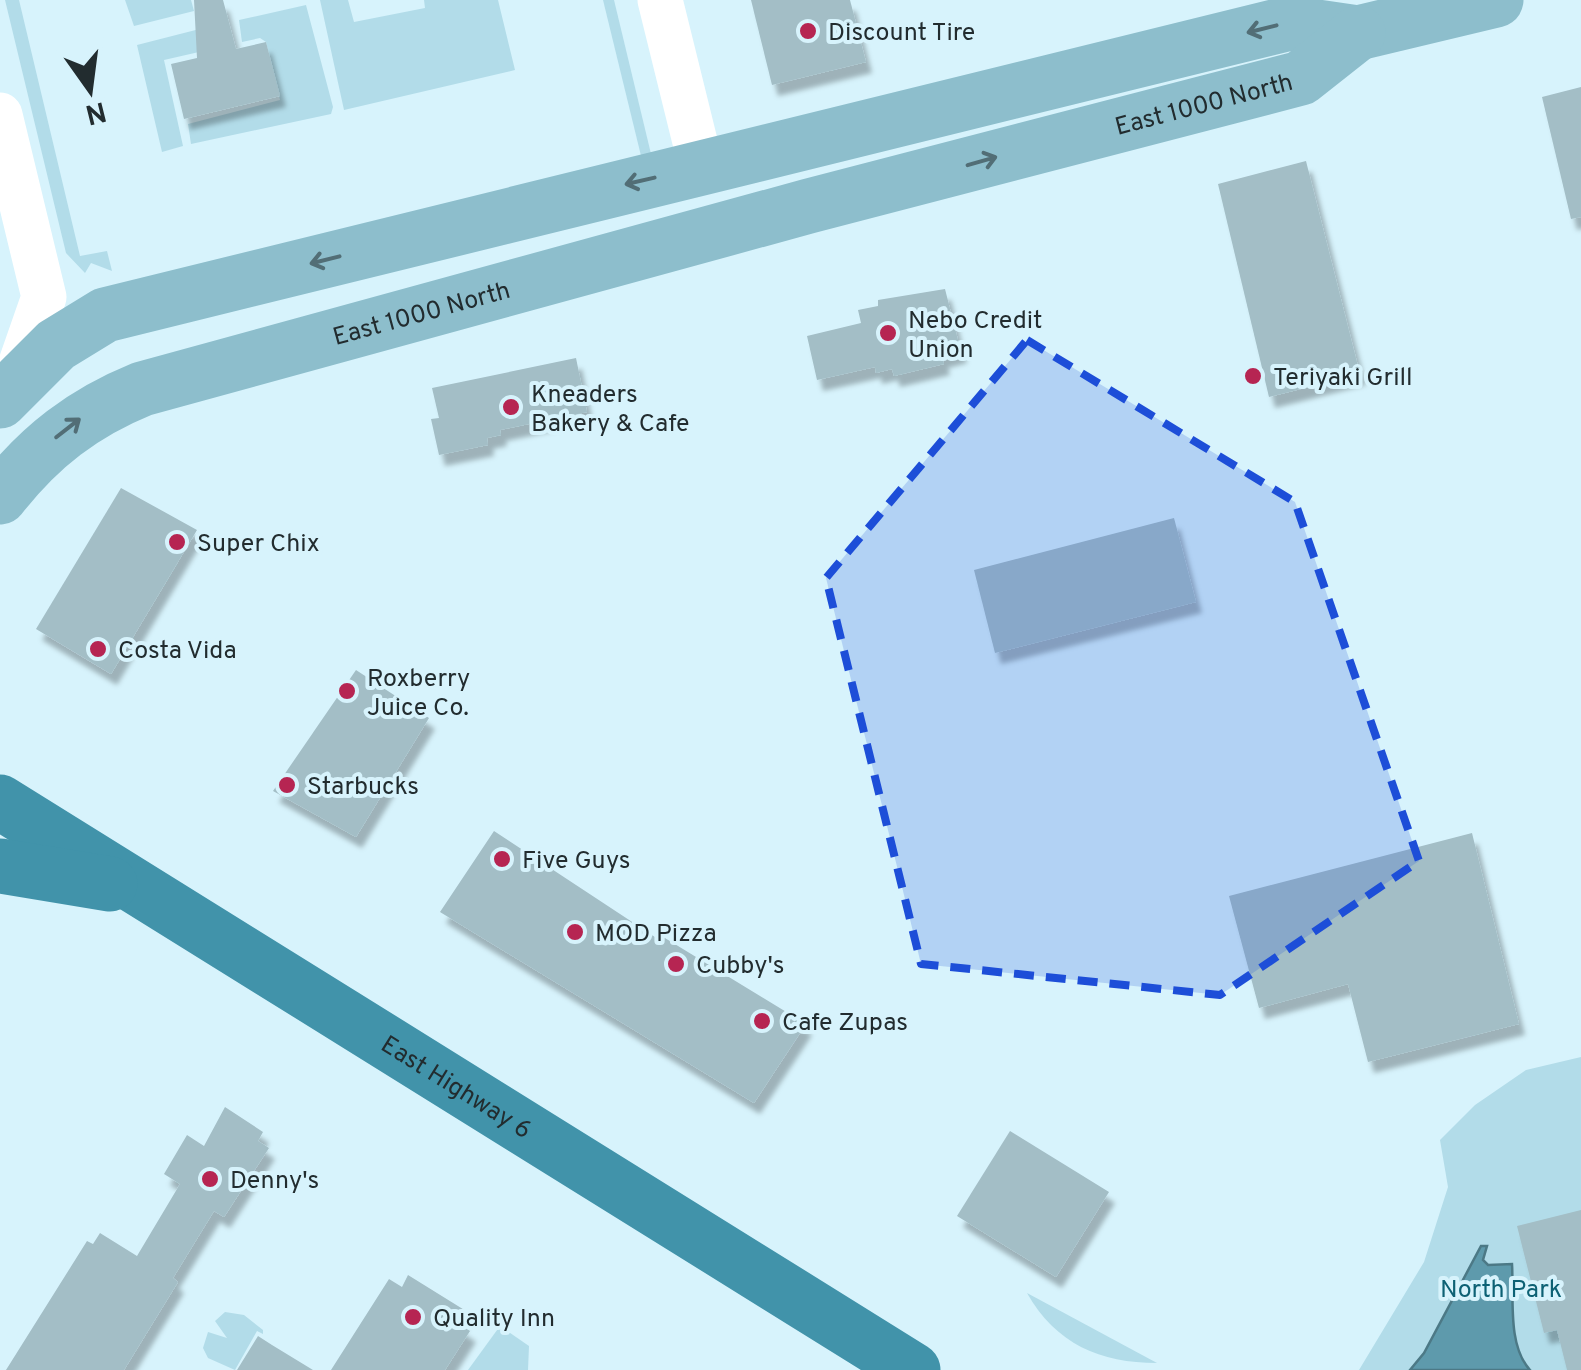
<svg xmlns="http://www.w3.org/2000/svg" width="1581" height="1370" font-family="Overpass,sans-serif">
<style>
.green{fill:#b2dce9}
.water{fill:#5e9aac;stroke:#4c7986;stroke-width:2.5}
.building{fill:#a3bec6;filter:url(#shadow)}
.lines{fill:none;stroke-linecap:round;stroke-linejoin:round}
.minor{stroke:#fff;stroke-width:45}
.major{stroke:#8dbecc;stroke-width:55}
.highway{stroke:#4193aa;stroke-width:55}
.oneway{stroke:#526e76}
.marked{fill:#1d4ed8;fill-opacity:0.2;stroke:#1d4ed8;stroke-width:8;stroke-dasharray:20 12;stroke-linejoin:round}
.poi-dot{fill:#b62552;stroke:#d7f3fc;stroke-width:4}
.labels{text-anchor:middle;stroke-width:8;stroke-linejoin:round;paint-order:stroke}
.poi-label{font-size:25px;fill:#222c2f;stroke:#d7f3fc;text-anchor:start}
.street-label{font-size:25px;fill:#222c2f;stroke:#d7f3fc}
.park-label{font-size:25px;fill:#0d6174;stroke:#d7f3fc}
</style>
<defs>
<filter id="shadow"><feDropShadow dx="6" dy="11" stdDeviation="2.5" flood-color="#0004"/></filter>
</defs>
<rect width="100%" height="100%" fill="#d7f3fc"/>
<g class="green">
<polygon points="5,0 19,0 80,256 107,251 112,271 91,263 85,273 66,253"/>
<polygon points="125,0 191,0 194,11 134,26"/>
<polygon points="320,0 348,0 354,22 425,8 424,0 498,0 515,70 344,110"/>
<polygon points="603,0 614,0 652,158 643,164"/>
<polygon points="306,5 333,107 331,114 191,144 188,124 280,100 266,42 260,38 242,42 239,20"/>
<polygon points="223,23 234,44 164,60 183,146 162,152 137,45"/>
<polygon points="1581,1057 1581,1370 1359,1370 1424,1262 1448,1187 1440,1140 1475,1105 1526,1070"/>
<path d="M 1027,1293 L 1157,1363 C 1100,1363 1056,1344 1027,1293 Z"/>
<polygon points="225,1312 244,1315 263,1330 263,1334 257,1331 235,1370 208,1358 203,1348 208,1332 227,1338 215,1321"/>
<polygon points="500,1326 529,1346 528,1370 468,1370"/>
</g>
<path class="water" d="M 1481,1246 L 1487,1246 L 1483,1260 L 1488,1265 L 1512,1264 C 1514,1297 1507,1345 1530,1370 L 1410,1370 L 1424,1353 Z"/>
<g class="building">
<polygon points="194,0 223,0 236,49 266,42 280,96 184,119 171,64 197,58"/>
<polygon points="751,0 850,0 866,62 772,85"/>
<polygon points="1581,87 1581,217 1571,219 1542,97"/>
<polygon points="1306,161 1360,374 1269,397 1218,184"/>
<polygon points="945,289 961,352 942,357 944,364 894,376 892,369 876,373 875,367 817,380 807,336 861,323 858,310 878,306 878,300"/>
<polygon points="576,358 587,412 500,430 501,435 487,438 488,445 439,455 431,419 439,418 432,388"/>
<polygon points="121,488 197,530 111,674 36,629"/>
<polygon points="1174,518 1196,602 995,653 974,570"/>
<polygon points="356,670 429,718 356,837 273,791"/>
<polygon points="494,831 658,939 660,935 806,1024 754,1103 440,912"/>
<polygon points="1472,833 1519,1024 1368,1062 1348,984 1259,1008 1229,896"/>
<polygon points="225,1107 263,1132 258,1141 269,1148 224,1217 214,1211 173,1278 178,1282 124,1370 6,1370 87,1241 93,1244 100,1233 137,1256 180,1184 164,1174 187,1135 204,1146"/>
<polygon points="1010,1131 1109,1192 1056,1277 957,1216"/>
<polygon points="1581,1210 1581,1370 1567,1370 1557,1330 1544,1333 1517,1226"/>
<polygon points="408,1275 466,1311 458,1323 470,1331 445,1370 331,1370 389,1279 402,1287"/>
<polygon points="258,1336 272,1345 313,1370 237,1370"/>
</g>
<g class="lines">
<g class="minor">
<polyline points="660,0 701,166"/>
<polyline points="0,115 44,297 14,383"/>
</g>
<g class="major">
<polyline points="0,401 56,345 105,315 1290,23 1358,33 1496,0"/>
<path id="s1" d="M 0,497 C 40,446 83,413 142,389 L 809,206 L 1301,78 L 1358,33"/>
</g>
<g class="highway">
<path id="s2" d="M 0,802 L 913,1370"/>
<polyline points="0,866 110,884"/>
</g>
</g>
<defs><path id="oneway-shaft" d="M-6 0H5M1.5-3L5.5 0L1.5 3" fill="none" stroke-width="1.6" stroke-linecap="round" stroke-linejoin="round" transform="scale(2.5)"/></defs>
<g class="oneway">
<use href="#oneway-shaft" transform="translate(1262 29) rotate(166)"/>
<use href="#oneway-shaft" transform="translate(982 161) rotate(-16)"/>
<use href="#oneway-shaft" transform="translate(640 181) rotate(167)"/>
<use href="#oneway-shaft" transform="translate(325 260) rotate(166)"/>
<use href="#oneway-shaft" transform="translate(68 428) rotate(-38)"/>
</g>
<path class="marked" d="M 1027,340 L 1295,502 L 1419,861 L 1220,995 L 921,964 L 826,578 Z"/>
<g class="poi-dot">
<circle cx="808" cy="31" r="10"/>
<circle cx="888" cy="333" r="10"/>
<circle cx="1253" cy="376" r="10"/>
<circle cx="511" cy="407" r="10"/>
<circle cx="177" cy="542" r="10"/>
<circle cx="98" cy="649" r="10"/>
<circle cx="347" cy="691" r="10"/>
<circle cx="287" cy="785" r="10"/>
<circle cx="502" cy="859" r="10"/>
<circle cx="575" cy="932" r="10"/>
<circle cx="676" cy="964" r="10"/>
<circle cx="762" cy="1021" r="10"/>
<circle cx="210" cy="1179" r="10"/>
<circle cx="413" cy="1317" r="10"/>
</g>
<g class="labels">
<g class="poi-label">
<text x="828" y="40">Discount Tire</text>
<text x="908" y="328">Nebo Credit<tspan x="908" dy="29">Union</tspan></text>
<text x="1273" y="385">Teriyaki Grill</text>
<text x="531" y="402">Kneaders<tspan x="531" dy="29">Bakery &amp; Cafe</tspan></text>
<text x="197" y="551">Super Chix</text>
<text x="118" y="658">Costa Vida</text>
<text x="367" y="686">Roxberry<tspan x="367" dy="29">Juice Co.</tspan></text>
<text x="307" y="794">Starbucks</text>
<text x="522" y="868">Five Guys</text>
<text x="595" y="941">MOD Pizza</text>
<text x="696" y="973">Cubby's</text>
<text x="782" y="1030">Cafe Zupas</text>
<text x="230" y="1188">Denny's</text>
<text x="433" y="1326">Quality Inn</text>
</g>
<g class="street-label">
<text dy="9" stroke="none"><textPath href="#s1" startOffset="1280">East 1000 North</textPath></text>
<text dy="9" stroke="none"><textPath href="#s1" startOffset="470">East 1000 North</textPath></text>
<text dy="9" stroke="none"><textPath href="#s2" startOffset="538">East Highway 6</textPath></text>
</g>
<g class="park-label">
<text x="1501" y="1297">North Park</text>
</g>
</g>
<g transform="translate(90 90) rotate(166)" stroke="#d7f3fc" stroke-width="8" paint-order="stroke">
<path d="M0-8L18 38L0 25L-18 38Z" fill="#222c2f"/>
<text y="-15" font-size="28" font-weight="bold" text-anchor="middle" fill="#222c2f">N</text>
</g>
</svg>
